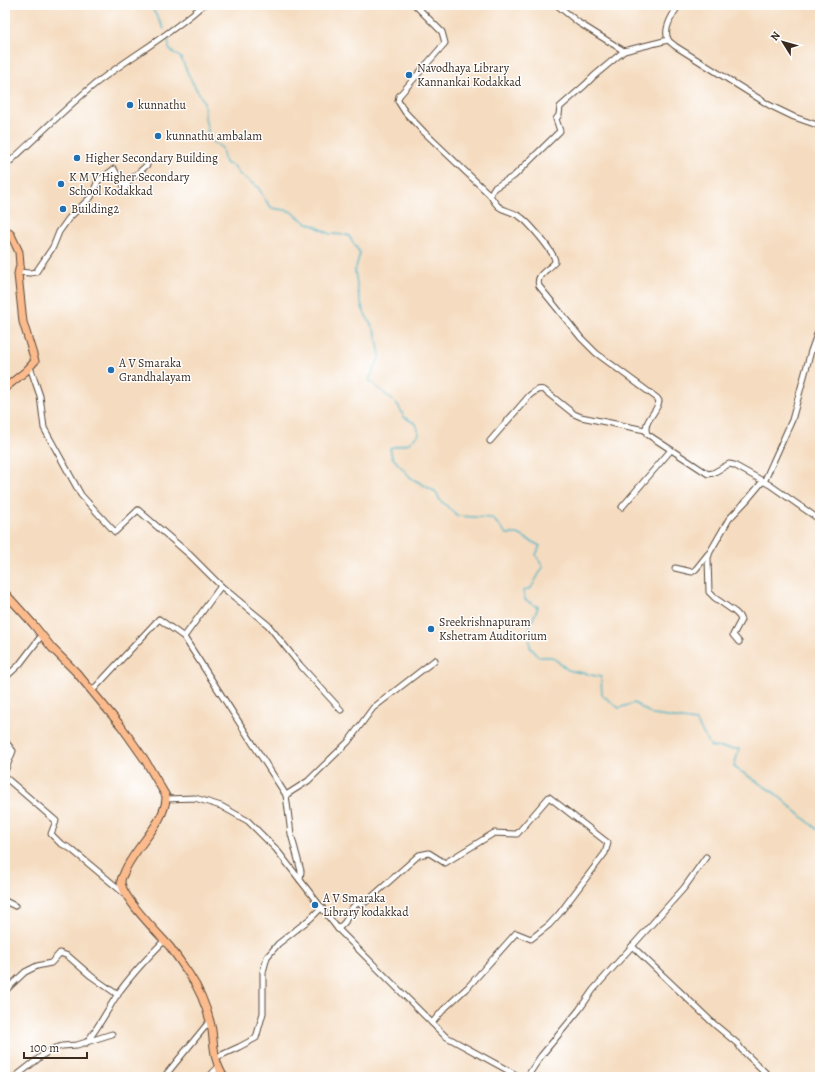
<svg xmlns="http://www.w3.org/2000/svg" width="825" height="1082" font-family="Alegreya,serif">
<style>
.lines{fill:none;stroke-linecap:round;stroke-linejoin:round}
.stream{stroke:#48b4c5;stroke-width:1.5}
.minor-casing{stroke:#574536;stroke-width:7}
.major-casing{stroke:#574536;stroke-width:9}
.minor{stroke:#fff;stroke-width:5}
.major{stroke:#fbbb8d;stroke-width:7}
.poi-dot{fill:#1f6fb2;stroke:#fff;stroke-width:1.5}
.labels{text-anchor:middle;stroke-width:3;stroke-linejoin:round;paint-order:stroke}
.poi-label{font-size:12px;fill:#3b2a1e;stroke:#fff;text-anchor:start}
</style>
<rect width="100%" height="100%" fill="#fff"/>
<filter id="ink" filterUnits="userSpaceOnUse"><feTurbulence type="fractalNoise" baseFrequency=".025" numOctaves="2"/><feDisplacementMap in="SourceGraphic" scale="8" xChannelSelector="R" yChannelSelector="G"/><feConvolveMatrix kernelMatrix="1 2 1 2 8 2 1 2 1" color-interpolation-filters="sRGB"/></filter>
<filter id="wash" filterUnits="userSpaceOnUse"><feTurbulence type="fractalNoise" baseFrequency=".012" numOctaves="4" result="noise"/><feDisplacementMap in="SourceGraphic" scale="16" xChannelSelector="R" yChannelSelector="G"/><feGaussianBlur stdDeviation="0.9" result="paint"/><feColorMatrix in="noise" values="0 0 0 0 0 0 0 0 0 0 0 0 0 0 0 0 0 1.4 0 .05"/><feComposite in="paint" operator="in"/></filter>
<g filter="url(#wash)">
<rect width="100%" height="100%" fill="#f5dcc0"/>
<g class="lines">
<g class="stream">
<polyline points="150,5 164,29"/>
<polyline points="168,37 169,49 181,58 191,80 204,102 205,118 210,140 222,148 225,163 234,166 239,174 258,187 266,201 272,208 290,211 305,222 315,226 330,234 348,235 360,253 355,271 358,292 363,310 376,334 380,356 369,380 398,405 404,417 416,424 419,434 409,443 390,448 392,457 411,478 436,492 440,500 458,516 492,518 507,534 518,534 540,546 536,555 543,567 531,588 523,591 525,600 538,607 529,628 530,647 539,657 552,657 568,670 601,677 602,695 619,708 634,703 653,715 696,721 711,747 739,749 734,767 776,794 820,832"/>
</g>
</g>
</g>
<g filter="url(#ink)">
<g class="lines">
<defs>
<g id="minor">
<path d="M 415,5 L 442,32 L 445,43 L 399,96 L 398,101 L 405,112 L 424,132 L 490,195 C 501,214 504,207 519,216 C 527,220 556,254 555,262 C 549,270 535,274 539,286 L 581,338 L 596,353 L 657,398 L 659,401 C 657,413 642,422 647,434 L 708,474 L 713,473 L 729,464 L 734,465 L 770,485 L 820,520"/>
<polyline points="557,5 579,23 624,51 668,40"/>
<path d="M 679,5 C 674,12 663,29 668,39 C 669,42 673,44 675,46 L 769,105 L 794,117 L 820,126"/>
<path d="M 5,166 C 35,139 63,110 95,84 C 130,57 170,35 203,5"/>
<polyline points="490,195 494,188 514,176 560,131 556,119 559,115 560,107 585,85 594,76 624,51"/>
<polyline points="18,272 30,273 36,272 53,247 59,232 69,218 91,197 98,181 114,169 125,188 130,180 147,165"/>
<polyline points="30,367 40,396 44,428 81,495 115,532 138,510 190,555 221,586 184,637 286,795 291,834 301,871 300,880"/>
<path d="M 490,441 L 529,396 C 534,392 537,388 544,390 L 574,414 L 581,417 L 645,430"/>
<polyline points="764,482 792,420 811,351 820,326"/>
<polyline points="622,507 671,450"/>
<polyline points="675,568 692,572 696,569 708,554"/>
<polyline points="221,586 268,625 300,665 341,710"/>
<polyline points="739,642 733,635 741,620 739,616 735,612 715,598 709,592 708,558 710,552 729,519 748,499 763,481"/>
<polyline points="5,678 19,665 42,635"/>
<polyline points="92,691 159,619 184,637"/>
<polyline points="5,741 13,751 5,771"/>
<polyline points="5,777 56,821 51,834 60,843 71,849 125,894"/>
<polyline points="286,795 308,781 348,742 373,708 435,660"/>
<polyline points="166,799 195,798 221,806 248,821 276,849 338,929 445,1036 520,1077"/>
<polyline points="5,901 15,906"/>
<polyline points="338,929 345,922 351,909 356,904 366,902 419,855 429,853 445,863 494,833 517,834 549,797 608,843 605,853 559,914 549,925 531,939 516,933 469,986 444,1009 432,1023"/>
<polyline points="632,946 714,1024 738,1044 741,1049 770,1077"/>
<polyline points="5,990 6,990 25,972 37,966 51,963 60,953 68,956 91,976 118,995"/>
<path d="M 86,1043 C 98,1028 107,1011 117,995 C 131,975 147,958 164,941"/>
<polyline points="215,1058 239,1047 256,1038 263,1013 263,972 267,957 278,944 311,918 322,907"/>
<polyline points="15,1077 43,1055 52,1049 62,1046 77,1045 112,1034"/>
<polyline points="164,1077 209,1022"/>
<polyline points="209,1077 218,1067"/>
<polyline points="527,1077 541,1056 579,1010 593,990 684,888 706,857"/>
</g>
<g id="major">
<polyline points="5,229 11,235 19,252 20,265 18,274 23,322 35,361 26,371 5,388"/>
<path d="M 5,593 L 33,624 L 52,648 L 76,672 L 121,726 L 145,760 L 166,796 C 167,822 133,848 124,873 C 123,875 121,879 121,881 C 121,897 159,934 170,947 C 176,955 183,965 189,974 C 200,990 208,1011 212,1030 C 214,1047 214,1062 224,1077"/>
</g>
</defs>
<use href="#minor" class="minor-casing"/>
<use href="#major" class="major-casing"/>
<use href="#minor" class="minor"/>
<use href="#major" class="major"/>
</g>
</g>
<g class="poi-dot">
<circle cx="409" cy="75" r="4"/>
<circle cx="130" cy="105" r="4"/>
<circle cx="158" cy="136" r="4"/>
<circle cx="77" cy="158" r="4"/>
<circle cx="61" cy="184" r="4"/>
<circle cx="63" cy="209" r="4"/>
<circle cx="111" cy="370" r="4"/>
<circle cx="431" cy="629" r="4"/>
<circle cx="315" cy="905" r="4"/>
</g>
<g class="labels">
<g class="poi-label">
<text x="417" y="72">Navodhaya Library<tspan x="417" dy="14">Kannankai Kodakkad</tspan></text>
<text x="138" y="109">kunnathu</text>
<text x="166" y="140">kunnathu ambalam</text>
<text x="85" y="162">Higher Secondary Building</text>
<text x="69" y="181">K M V Higher Secondary<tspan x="69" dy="14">School Kodakkad</tspan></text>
<text x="71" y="213">Building2</text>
<text x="119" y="367">A V Smaraka<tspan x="119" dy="14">Grandhalayam</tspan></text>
<text x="439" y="626">Sreekrishnapuram<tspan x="439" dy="14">Kshetram Auditorium</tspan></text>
<text x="323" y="902">A V Smaraka<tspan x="323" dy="14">Library kodakkad</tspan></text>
</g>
</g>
<rect width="825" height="1082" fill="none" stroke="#fff" stroke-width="20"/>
<g transform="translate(783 42) rotate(307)" stroke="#ffffff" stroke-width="3" paint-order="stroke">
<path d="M0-3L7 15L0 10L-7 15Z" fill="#3b2a1e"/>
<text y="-6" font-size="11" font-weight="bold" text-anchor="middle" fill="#3b2a1e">N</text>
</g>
<path d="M24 1052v6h63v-6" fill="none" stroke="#3b2a1e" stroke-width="2"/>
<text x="30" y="1052" font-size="12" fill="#3b2a1e" stroke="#ffffff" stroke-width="3" paint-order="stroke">100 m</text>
</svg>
